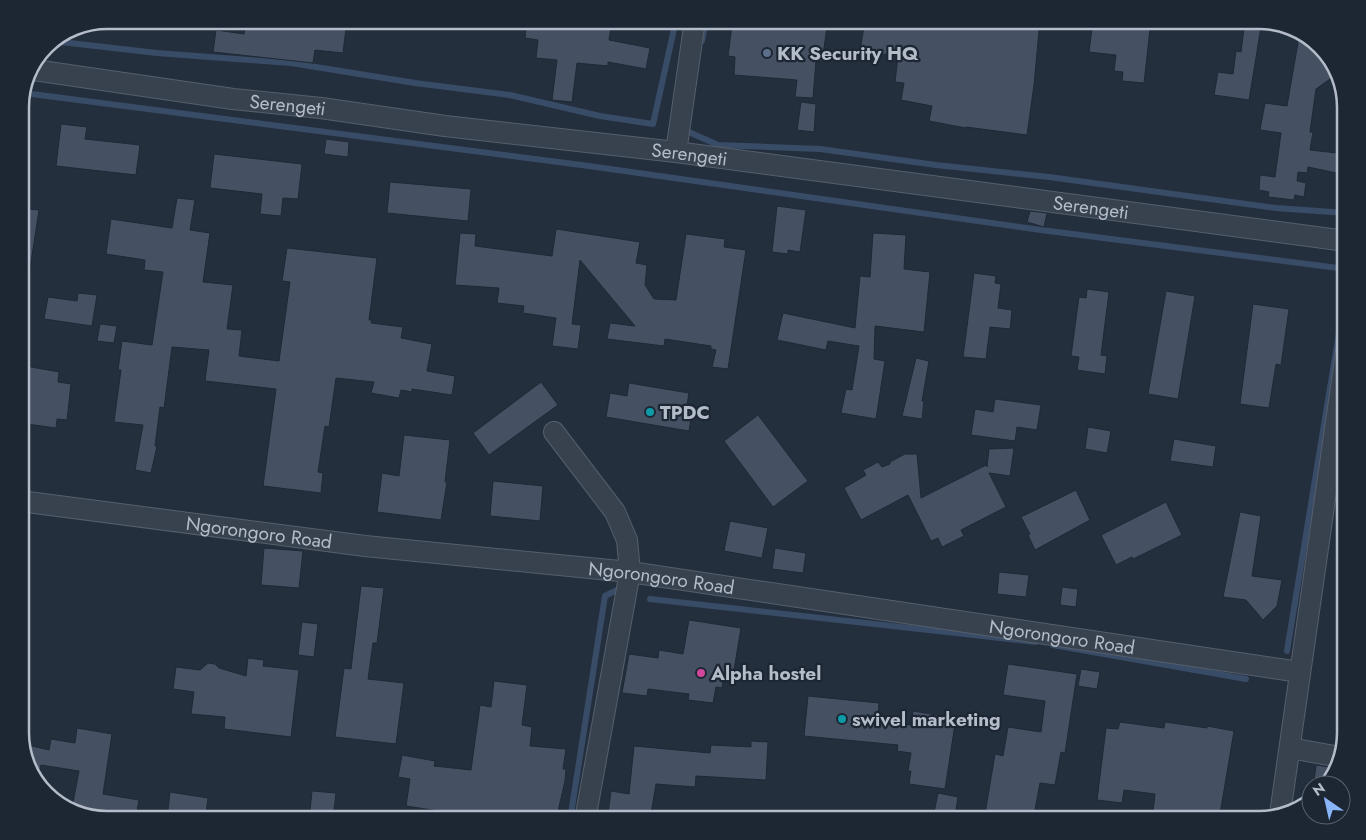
<svg xmlns="http://www.w3.org/2000/svg" width="1366" height="840" font-family="Jost,sans-serif">
<style>
.lines{fill:none;stroke-linecap:round;stroke-linejoin:round}
.stream{stroke:#394c67;stroke-width:6}
.building{fill:#455162;stroke:#1f2835}
.minor-casing{stroke:#565f6c;stroke-width:22}
.minor{stroke:#38414e;stroke-width:20}
.service-dot{fill:#5c6f8a;stroke:#1d2633;stroke-width:2}
.culture-dot{fill:#0f9aa8;stroke:#1d2633;stroke-width:2}
.hotel-dot{fill:#d1479c;stroke:#1d2633;stroke-width:2}
.labels{text-anchor:middle;stroke-width:4.5;stroke-linejoin:round;paint-order:stroke}
.poi-label{font-size:19px;font-weight:bold;fill:#b4bcc9;stroke:#1d2633;text-anchor:start}
.street-label{font-size:19px;fill:#b4bcc9;stroke:#1d2633}
.rim{fill:none;stroke:#b4bcc9;stroke-width:2.5}
</style>
<rect width="100%" height="100%" fill="#242f3e"/>
<g class="lines">
<g class="stream">
<polyline points="52,41 157,53 291,63 415,83 510,95 600,116 653,124 676,20"/>
<polyline points="702,41 706,20"/>
<polyline points="24,93 589,166 1041,230 1346,269"/>
<polyline points="682,129 718,145 820,149 936,165 1049,177 1276,208 1346,213"/>
<polyline points="650,599 1036,642"/>
<polyline points="1053,645 1246,679"/>
<polyline points="1287,651 1346,290"/>
<polyline points="570,820 605,596 621,588"/>
</g>
</g>
<g class="building">
<polygon points="246,20 347,20 343,53 315,50 313,63 213,52 216,30 244,34"/>
<polygon points="527,20 612,20 609,40 650,48 646,69 608,62 608,66 577,63 572,102 552,100 557,60 536,58 538,40 525,38"/>
<polygon points="755,20 828,20 822,62 816,61 813,98 795,97 797,80 734,75 735,57 728,56 732,25 754,28"/>
<polygon points="865,20 1040,20 1034,85 1027,135 966,127 966,128 929,121 932,106 901,100 904,83 895,82 898,56 860,51"/>
<polygon points="1093,20 1151,20 1144,83 1122,81 1123,72 1114,71 1116,55 1089,52"/>
<polygon points="1245,20 1262,21 1249,100 1214,95 1218,72 1233,74 1236,51 1241,52"/>
<polygon points="1300,31 1303,32 1334,63 1337,74 1316,89 1310,132 1313,132 1310,150 1346,154 1346,175 1308,167 1307,173 1298,172 1297,181 1306,183 1304,197 1295,195 1294,200 1268,197 1269,192 1259,190 1260,175 1275,177 1281,133 1260,130 1265,103 1287,106"/>
<polygon points="801,102 816,104 814,132 797,130"/>
<polygon points="61,124 87,127 85,139 140,145 136,175 56,166"/>
<polygon points="326,139 349,142 348,157 324,154"/>
<polygon points="214,154 302,164 298,199 283,198 281,216 260,214 262,194 210,188"/>
<polygon points="390,182 471,189 468,221 387,213"/>
<polygon points="177,198 195,200 190,230 210,233 203,282 233,285 227,329 242,330 239,356 279,361 290,282 282,281 287,248 377,258 369,320 372,320 371,323 403,327 401,338 432,344 427,371 455,376 452,395 412,389 412,392 401,390 399,398 371,393 374,382 336,378 329,427 325,426 318,472 323,473 321,493 263,486 276,389 205,381 209,350 172,347 164,408 160,407 155,446 157,446 151,473 135,470 143,425 114,422 121,370 118,370 122,341 152,345 163,272 144,270 145,260 106,254 111,219 172,228"/>
<polygon points="777,206 806,210 800,252 788,250 788,254 772,252"/>
<polygon points="20,208 39,210 30,269 20,268"/>
<polygon points="1030,211 1047,213 1044,227 1027,222"/>
<polygon points="556,229 640,242 636,263 647,265 645,285 654,299 676,300 686,234 725,239 724,247 746,250 728,369 712,367 716,350 711,349 711,346 665,339 664,346 607,339 610,323 635,326 580,260 572,324 581,325 578,349 552,346 556,318 523,313 524,306 497,303 499,288 455,285 460,233 476,234 475,246 552,256"/>
<polygon points="873,233 906,235 904,269 930,272 924,332 875,326 874,359 885,361 876,419 841,413 846,389 852,390 859,346 828,341 826,350 777,340 783,313 855,328 860,276 870,277"/>
<polygon points="974,273 996,276 995,283 1001,284 998,308 1012,310 1010,329 990,327 986,359 963,357"/>
<polygon points="1087,289 1109,292 1101,355 1107,356 1105,374 1077,370 1079,357 1071,356 1079,297 1086,298"/>
<polygon points="1166,291 1195,296 1178,399 1148,394"/>
<polygon points="78,293 97,295 92,326 44,319 48,297 77,301"/>
<polygon points="1253,304 1289,309 1281,365 1276,364 1269,408 1240,404"/>
<polygon points="100,324 117,326 114,343 97,341"/>
<polygon points="916,358 929,361 922,401 924,401 922,419 902,416"/>
<polygon points="20,365 59,372 58,382 71,384 67,420 57,419 56,428 27,424 28,415 20,414"/>
<polygon points="541,382 558,405 489,455 473,433"/>
<polygon points="629,383 689,393 687,405 693,406 689,431 606,417 610,393 627,396"/>
<polygon points="995,399 1041,405 1037,430 1017,427 1015,441 971,435 975,409 993,412"/>
<polygon points="758,415 808,481 773,507 724,441"/>
<polygon points="1088,427 1111,431 1107,453 1085,449"/>
<polygon points="404,435 450,440 445,482 447,482 441,520 377,512 382,473 399,476"/>
<polygon points="1174,439 1216,446 1213,467 1170,461"/>
<polygon points="1014,448 1010,476 989,473 1006,507 961,530 964,536 942,547 938,538 931,541 908,495 861,520 844,488 866,475 863,470 878,462 882,467 890,464 890,462 905,454 917,454 921,498 986,465 987,467 989,449"/>
<polygon points="493,481 543,486 540,521 490,516"/>
<polygon points="1076,490 1090,520 1035,550 1028,535 1030,534 1021,517"/>
<polygon points="1166,502 1182,535 1133,559 1132,557 1116,565 1101,535"/>
<polygon points="1240,512 1261,516 1252,576 1282,580 1277,606 1263,620 1246,600 1223,597"/>
<polygon points="730,521 768,528 762,558 724,551"/>
<polygon points="264,548 303,551 299,588 261,585"/>
<polygon points="775,548 806,553 803,573 772,569"/>
<polygon points="999,572 1029,575 1026,597 997,594"/>
<polygon points="361,586 384,588 377,643 373,643 368,679 404,683 396,744 335,737 344,668 351,669"/>
<polygon points="1062,587 1078,589 1076,607 1060,605"/>
<polygon points="689,620 741,628 732,682 723,681 722,688 716,687 713,703 688,700 689,694 648,689 647,696 622,693 629,654 658,658 659,650 683,654"/>
<polygon points="302,622 318,624 314,657 298,655"/>
<polygon points="248,658 264,660 263,666 299,670 291,737 224,729 225,717 191,714 194,692 173,689 176,667 200,670 208,663 215,664 219,668 246,676"/>
<polygon points="1008,664 1077,674 1065,753 1061,752 1055,785 1040,783 1033,820 984,820 995,754 1003,756 1008,727 1041,732 1045,701 1003,695"/>
<polygon points="1081,669 1100,672 1097,689 1078,686"/>
<polygon points="494,681 527,685 522,725 532,727 530,746 566,749 563,769 566,769 565,781 556,820 438,820 439,811 406,806 410,779 398,777 402,755 435,761 434,766 471,770 480,705 491,707"/>
<polygon points="808,696 879,703 878,720 911,725 913,711 956,718 945,789 909,784 911,771 908,771 911,753 897,751 898,745 804,736"/>
<polygon points="1120,722 1164,728 1165,722 1207,728 1207,726 1234,731 1219,820 1152,820 1155,794 1124,790 1122,803 1097,800 1106,728 1118,729"/>
<polygon points="77,728 112,734 103,794 139,800 136,817 72,808 79,771 41,765 37,782 32,777 26,756 28,745 49,750 51,739 75,743"/>
<polygon points="751,741 768,742 766,780 696,776 695,787 656,784 650,820 608,814 611,791 629,794 634,746 710,753 711,745 751,747"/>
<polygon points="1316,765 1336,768 1334,777 1327,784 1314,782"/>
<polygon points="312,791 336,793 333,820 309,820"/>
<polygon points="170,792 208,798 205,820 167,818"/>
<polygon points="938,793 958,797 955,816 934,813"/>
</g>
<g class="lines">
<defs>
<g id="minor">
<path id="s1" d="M 34,70 L 233,99 L 321,108 L 445,126 L 676,152 L 1346,241"/>
<polyline points="676,152 695,20"/>
<polyline points="554,432 615,512 627,540 630,572 585,820"/>
<path id="s2" d="M 20,501 L 365,546 L 630,572 L 1300,672"/>
<polyline points="1290,748 1340,757"/>
<polyline points="1280,814 1346,352"/>
</g>
</defs>
<use href="#minor" class="minor-casing"/>
<use href="#minor" class="minor"/>
</g>
<circle class="service-dot" cx="767" cy="53" r="5"/>
<g class="culture-dot">
<circle cx="650" cy="412" r="5"/>
<circle cx="842" cy="719" r="5"/>
</g>
<circle class="hotel-dot" cx="701" cy="673" r="5"/>
<g class="labels">
<g class="poi-label">
<text x="777" y="60">KK Security HQ</text>
<text x="660" y="419">TPDC</text>
<text x="711" y="680">Alpha hostel</text>
<text x="852" y="726">swivel marketing</text>
</g>
<g class="street-label">
<text dy="7" stroke="none"><textPath href="#s1" startOffset="256">Serengeti</textPath></text>
<text dy="7" stroke="none"><textPath href="#s1" startOffset="661">Serengeti</textPath></text>
<text dy="7" stroke="none"><textPath href="#s1" startOffset="1066">Serengeti</textPath></text>
<text dy="7" stroke="none"><textPath href="#s2" startOffset="241">Ngorongoro Road</textPath></text>
<text dy="7" stroke="none"><textPath href="#s2" startOffset="646">Ngorongoro Road</textPath></text>
<text dy="7" stroke="none"><textPath href="#s2" startOffset="1051">Ngorongoro Road</textPath></text>
</g>
</g>
<path d="M0 0H1366V840H0ZM107 29H1259A78 78 0 0 1 1337 107V733A78 78 0 0 1 1259 811H107A78 78 0 0 1 29 733V107A78 78 0 0 1 107 29Z" fill="#1d2633" fill-rule="evenodd"/>
<path class="rim" d="M107 29H1259A78 78 0 0 1 1337 107V733A78 78 0 0 1 1259 811H107A78 78 0 0 1 29 733V107A78 78 0 0 1 107 29Z"/>
<g transform="translate(1326 800) rotate(326)"><circle r="24" fill="#1d2633" stroke="#59626f"/>
<path d="M0-4L9 19L0 12L-9 19Z" fill="#8ab4f8"/>
<text y="-8" font-size="14" font-weight="bold" text-anchor="middle" fill="#b4bcc9">N</text>
</g>
</svg>
